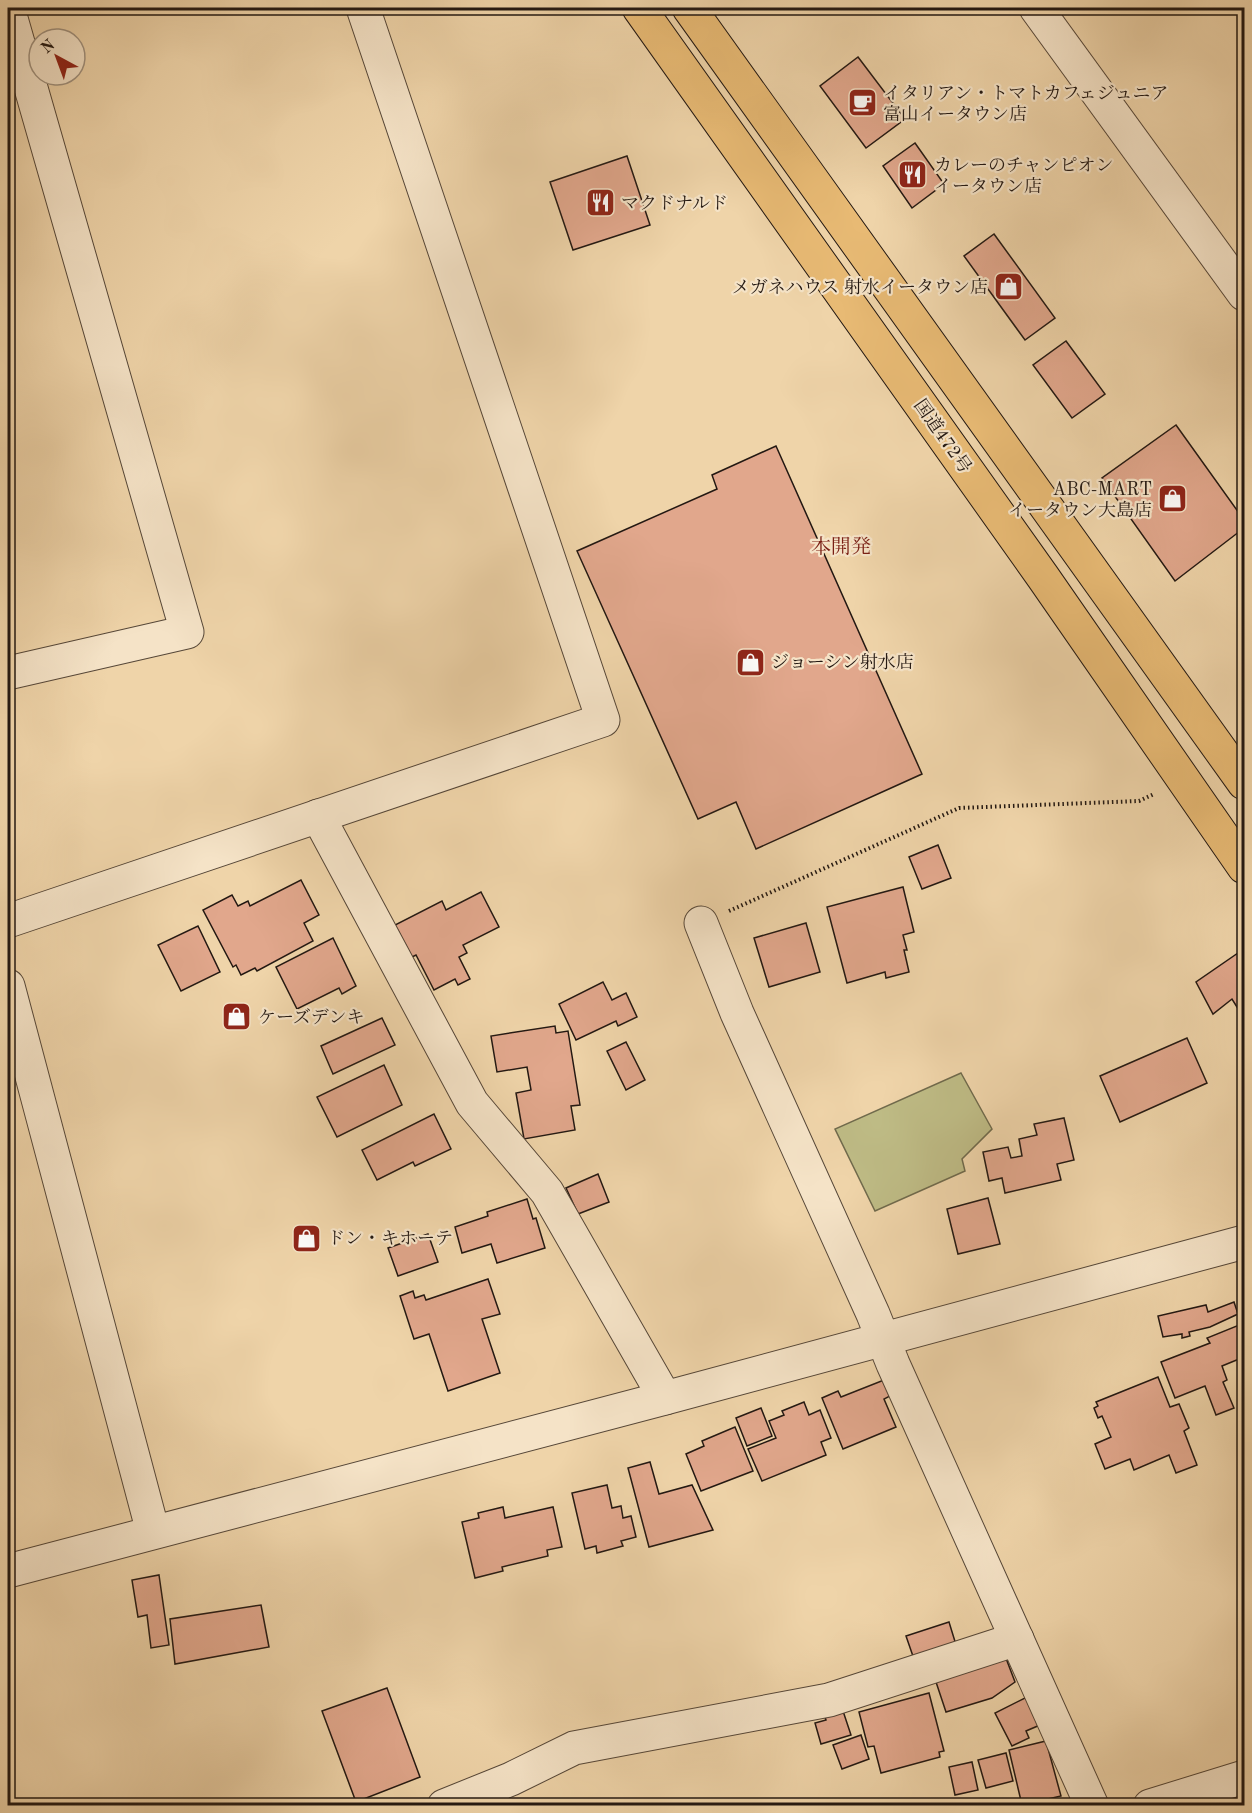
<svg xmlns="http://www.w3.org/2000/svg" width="1252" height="1813" font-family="'Old Standard TT','Noto Serif JP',serif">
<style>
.green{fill:#bebb85;stroke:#706a4c;stroke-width:1.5}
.building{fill:#e1a78c;stroke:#231812;stroke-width:1.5}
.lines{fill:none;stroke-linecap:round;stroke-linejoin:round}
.minor-casing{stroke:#564738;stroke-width:35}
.highway-casing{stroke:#231812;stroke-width:35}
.path{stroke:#231812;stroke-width:4;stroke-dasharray:1.5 3;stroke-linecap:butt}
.minor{stroke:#f5e3c7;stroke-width:33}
.highway{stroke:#e8ba74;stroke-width:33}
.labels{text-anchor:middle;stroke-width:4.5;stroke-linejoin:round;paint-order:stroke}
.poi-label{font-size:18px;fill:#231812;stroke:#f5e3c7;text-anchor:start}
.street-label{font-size:18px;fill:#231812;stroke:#f5e3c7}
.neighbourhood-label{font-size:20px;fill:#7a1f14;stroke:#f5e3c7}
</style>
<rect width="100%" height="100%" fill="#efd4a9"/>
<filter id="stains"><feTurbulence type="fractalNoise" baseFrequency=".00333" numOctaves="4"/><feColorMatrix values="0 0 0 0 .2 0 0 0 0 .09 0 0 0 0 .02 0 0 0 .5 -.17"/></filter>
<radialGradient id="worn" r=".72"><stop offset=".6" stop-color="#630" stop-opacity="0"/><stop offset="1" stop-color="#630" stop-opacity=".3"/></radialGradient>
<polygon class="green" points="961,1073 992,1129 962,1159 965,1171 875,1211 835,1129"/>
<g class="building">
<polygon points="858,57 905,119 866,148 820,86"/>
<polygon points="915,143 944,184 912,208 883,166"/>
<polygon points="627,156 650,225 573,250 550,182"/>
<polygon points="994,234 1055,318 1025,340 964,256"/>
<polygon points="1066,341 1105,394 1072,418 1033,365"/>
<polygon points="1176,425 1244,520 1244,528 1175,581 1102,478"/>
<polygon points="776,446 922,774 756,849 736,802 698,819 577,551 717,489 712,475"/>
<polygon points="938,845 951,878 922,889 909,857"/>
<polygon points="301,880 319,915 304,923 313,941 257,971 255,968 241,975 236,965 233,967 203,910 232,895 238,906 248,901 250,906"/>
<polygon points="903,887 914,932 903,935 907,950 904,950 909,972 886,978 885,972 847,983 827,907"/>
<polygon points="481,892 499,927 463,945 467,953 459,957 470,979 458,985 455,979 434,990 416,955 412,957 395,925 442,901 446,910"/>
<polygon points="806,923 820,972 769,987 754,938"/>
<polygon points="198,926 220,972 181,991 158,945"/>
<polygon points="333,938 356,986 342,994 339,988 297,1009 276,967"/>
<polygon points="1238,953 1244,962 1244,1001 1237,1007 1232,999 1213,1014 1196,982"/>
<polygon points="603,982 612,1000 626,993 637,1017 618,1026 616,1021 576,1040 559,1004"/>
<polygon points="382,1018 395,1045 333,1074 321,1046"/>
<polygon points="555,1026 556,1033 568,1031 580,1105 571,1106 575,1130 524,1139 516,1093 531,1090 527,1067 497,1072 491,1036"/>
<polygon points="1187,1038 1207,1083 1120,1122 1100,1076"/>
<polygon points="626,1042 645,1080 626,1090 607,1051"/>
<polygon points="384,1065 402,1105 337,1137 317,1097"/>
<polygon points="434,1114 451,1149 415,1166 413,1162 377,1180 362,1150"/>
<polygon points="1064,1118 1074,1160 1057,1164 1061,1180 1005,1193 1002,1178 989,1181 983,1152 1008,1147 1011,1158 1022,1156 1019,1139 1037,1135 1034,1124"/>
<polygon points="598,1174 609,1202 578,1214 566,1188"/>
<polygon points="988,1198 1000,1244 958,1254 947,1209"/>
<polygon points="527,1199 533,1219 536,1218 545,1248 497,1263 491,1244 462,1253 455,1227 488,1216 487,1212"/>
<polygon points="428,1234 438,1262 398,1276 388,1248"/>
<polygon points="488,1279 500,1314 482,1319 500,1373 448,1391 429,1334 414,1339 400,1296 413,1291 415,1298 424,1295 426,1300"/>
<polygon points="1234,1302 1238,1314 1210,1327 1189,1332 1190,1336 1182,1338 1182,1334 1163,1337 1158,1316 1206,1305 1208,1312"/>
<polygon points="1244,1323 1244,1357 1222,1366 1227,1380 1223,1382 1234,1408 1216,1415 1205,1386 1175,1398 1161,1362 1210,1343 1207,1338"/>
<polygon points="1158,1377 1170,1407 1179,1404 1189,1428 1184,1431 1197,1465 1176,1473 1169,1455 1134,1470 1130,1459 1105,1469 1095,1444 1111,1437 1102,1416 1098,1418 1094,1408 1098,1406 1096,1402"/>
<polygon points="884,1380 890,1396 884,1399 896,1427 843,1449 822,1398 838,1391 841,1397"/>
<polygon points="804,1402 809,1415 820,1410 831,1438 821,1442 826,1455 762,1481 748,1449 776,1438 769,1421 784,1415 782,1411"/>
<polygon points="761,1408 772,1436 747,1446 736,1418"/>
<polygon points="735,1427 753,1471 701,1491 686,1454 704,1446 702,1441"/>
<polygon points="650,1462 659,1494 692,1485 713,1530 649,1547 628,1468"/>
<polygon points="607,1485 612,1508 621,1506 623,1518 631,1516 636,1537 621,1541 623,1546 597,1553 596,1546 585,1549 572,1493"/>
<polygon points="503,1507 505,1518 553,1507 562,1547 547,1550 548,1556 502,1567 503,1571 475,1578 462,1522 479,1518 478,1513"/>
<polygon points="159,1575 169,1645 151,1648 147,1615 138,1617 132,1580"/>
<polygon points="261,1605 269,1647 175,1664 170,1619"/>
<polygon points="949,1622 957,1648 915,1662 906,1636"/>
<polygon points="1004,1653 1015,1682 992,1698 946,1712 934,1676"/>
<polygon points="387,1688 420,1777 356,1802 322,1711"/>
<polygon points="929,1693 944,1751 939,1752 940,1757 881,1773 874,1746 868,1747 859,1712"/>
<polygon points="1027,1697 1040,1725 1026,1731 1029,1738 1012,1746 995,1713"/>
<polygon points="841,1705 851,1735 821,1744 815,1723 826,1720 823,1711"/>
<polygon points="861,1735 869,1759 842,1769 833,1745"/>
<polygon points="1046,1741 1061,1796 1022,1805 1009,1750"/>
<polygon points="1006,1753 1013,1781 986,1788 978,1760"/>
<polygon points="972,1762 978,1790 955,1795 949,1767"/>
</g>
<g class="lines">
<defs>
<g id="minor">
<polyline points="1036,8 1244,294"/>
<polyline points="8,673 187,632 8,8"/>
<polyline points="318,816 472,1103 547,1192 665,1398"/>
<polyline points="8,921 603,720 363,8"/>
<polyline points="701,923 737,1013 873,1314 893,1364 1092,1806"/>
<polyline points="8,986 153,1532"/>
<polyline points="8,1571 665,1398 1244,1242"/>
<polyline points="444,1806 511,1779 574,1748 829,1700 1017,1639"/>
<polyline points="1150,1806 1244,1777"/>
</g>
<g id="highway">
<polyline points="639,8 1043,577 1244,867"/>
<polyline points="689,8 1244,783"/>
</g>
</defs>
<use href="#minor" class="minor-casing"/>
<use href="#highway" class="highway-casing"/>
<polyline class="path" points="729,911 959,808 1139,801 1154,794"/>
<use href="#minor" class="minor"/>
<use href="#highway" class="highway"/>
</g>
<defs>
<symbol id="cafe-square" viewBox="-11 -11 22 22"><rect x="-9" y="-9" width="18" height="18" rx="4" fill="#8f2418" stroke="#f5e3c7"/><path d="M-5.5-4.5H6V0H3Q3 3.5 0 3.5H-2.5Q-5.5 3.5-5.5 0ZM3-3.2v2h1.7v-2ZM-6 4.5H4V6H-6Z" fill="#fff"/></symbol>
<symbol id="restaurant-square" viewBox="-11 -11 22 22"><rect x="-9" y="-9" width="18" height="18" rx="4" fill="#8f2418" stroke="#f5e3c7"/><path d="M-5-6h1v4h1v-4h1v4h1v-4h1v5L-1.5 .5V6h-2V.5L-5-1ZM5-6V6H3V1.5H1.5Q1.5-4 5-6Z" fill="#fff"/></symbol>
<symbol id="shop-square" viewBox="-11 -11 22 22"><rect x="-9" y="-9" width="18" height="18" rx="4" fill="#8f2418" stroke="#f5e3c7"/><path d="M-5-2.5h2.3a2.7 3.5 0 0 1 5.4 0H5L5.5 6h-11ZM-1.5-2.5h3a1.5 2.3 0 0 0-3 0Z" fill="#fff"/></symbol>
</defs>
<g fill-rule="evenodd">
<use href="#cafe-square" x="846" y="86" width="33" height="33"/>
<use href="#restaurant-square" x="896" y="158" width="33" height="33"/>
<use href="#restaurant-square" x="584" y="186" width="33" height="33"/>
<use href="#shop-square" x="992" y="270" width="33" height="33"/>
<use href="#shop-square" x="1156" y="482" width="33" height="33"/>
<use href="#shop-square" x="734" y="646" width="33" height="33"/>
<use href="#shop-square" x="220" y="1000" width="33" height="33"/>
<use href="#shop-square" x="290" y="1222" width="33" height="33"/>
</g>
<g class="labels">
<g class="poi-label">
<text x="883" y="99">イタリアン・トマトカフェジュニア<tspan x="883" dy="21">富山イータウン店</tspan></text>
<text x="934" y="171">カレーのチャンピオン<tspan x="934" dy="21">イータウン店</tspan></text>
<text x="621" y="209">マクドナルド</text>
<text x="988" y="293" text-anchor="end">メガネハウス 射水イータウン店</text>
<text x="1152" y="495" text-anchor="end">ABC-MART<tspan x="1152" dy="21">イータウン大島店</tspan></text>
<text x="771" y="668">ジョーシン射水店</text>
<text x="258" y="1023">ケーズデンキ</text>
<text x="327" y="1244">ドン・キホーテ</text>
</g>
<g class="street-label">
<text transform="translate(943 436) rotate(55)" y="6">国道472号</text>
</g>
<g class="neighbourhood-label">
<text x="841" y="553">本開発</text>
</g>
</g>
<rect width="1252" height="1813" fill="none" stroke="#efd4a9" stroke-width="30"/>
<rect x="9" y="9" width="1234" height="1795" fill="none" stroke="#231812" stroke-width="3"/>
<rect x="15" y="15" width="1222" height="1783" fill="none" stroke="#231812" stroke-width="1.5"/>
<g transform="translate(57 57) rotate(319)"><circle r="28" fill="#f5e3c7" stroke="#a1927f" stroke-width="1.5"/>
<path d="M0-4.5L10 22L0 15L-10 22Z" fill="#8f2418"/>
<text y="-9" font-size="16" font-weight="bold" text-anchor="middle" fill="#231812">N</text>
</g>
<rect width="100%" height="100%" filter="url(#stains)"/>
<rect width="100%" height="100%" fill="url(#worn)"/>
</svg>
